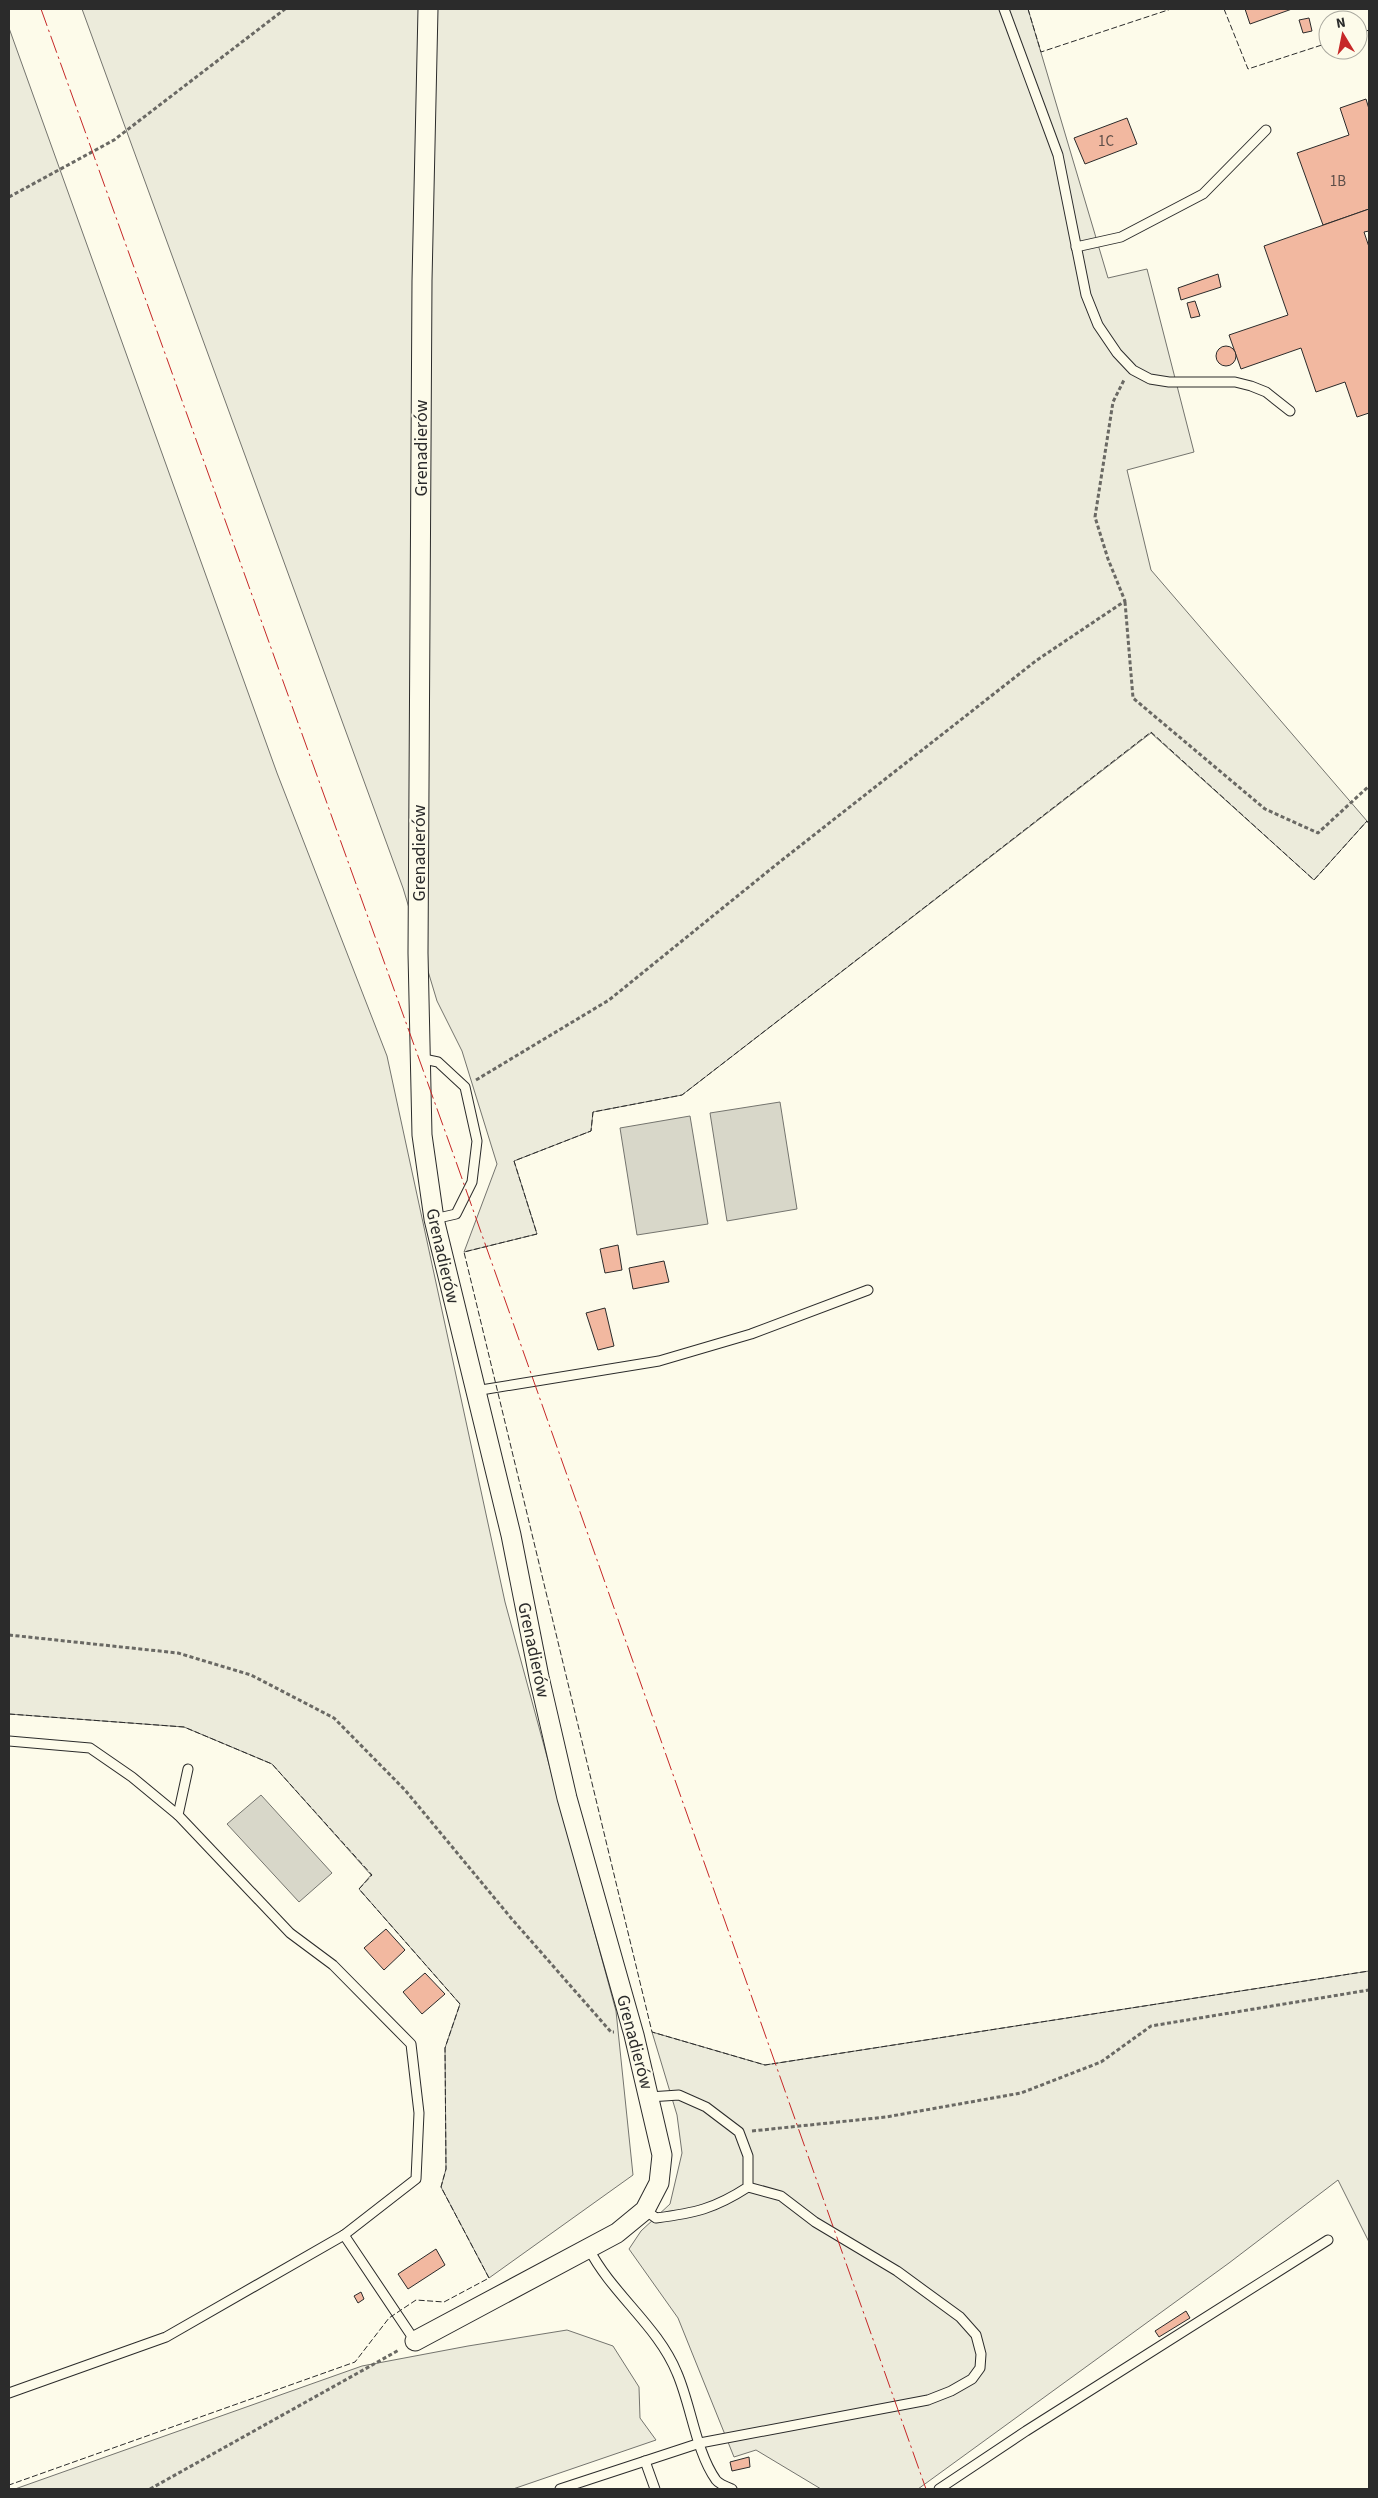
<svg xmlns="http://www.w3.org/2000/svg" width="1378" height="2498" font-family="'Source Sans 3',sans-serif">
<style>
.green{fill:#ecebdb;stroke:#74746e}
.water{fill:#d8d7c9;stroke:#74746e}
.building{fill:#f2b8a0;stroke:#2b2b2b}
.lines{fill:none;stroke-linecap:round;stroke-linejoin:round}
.service-casing{stroke:#2b2b2b;stroke-width:11}
.minor-casing{stroke:#2b2b2b;stroke-width:21}
.path{stroke:#6a6964;stroke-width:3;stroke-dasharray:4 2.5;stroke-linecap:butt}
.service{stroke:#fdfbea;stroke-width:9}
.minor{stroke:#fdfbea;stroke-width:19}
.fence{stroke:#2b2b2b;stroke-width:1;stroke-dasharray:6 2.5;stroke-linecap:butt}
.power{stroke:#c62828;stroke-width:1;stroke-dasharray:18 4 2.5 4;stroke-linecap:butt}
.labels{text-anchor:middle;stroke-width:4;stroke-linejoin:round;paint-order:stroke}
.number-label{font-size:15px;fill:#5d4e48}
.street-label{font-size:18px;fill:#2b2b2b;stroke:#fdfbea}
</style>
<rect width="100%" height="100%" fill="#fdfbea"/>
<g class="green">
<polygon points="82,9 1028,9 1108,278 1147,269 1194,452 1127,470 1151,570 1367,821 1314,880 1151,733 682,1095 593,1112 591,1131 514,1161 537,1234 464,1252 497,1164 462,1051 437,1001 403,888"/>
<polygon points="9,28 277,773 387,1056 505,1602 616,2011 633,2175 489,2278 441,2187 446,2169 445,2048 460,2004 359,1889 371,1875 272,1764 184,1727 9,1714"/>
<polygon points="1369,1971 1369,2242 1338,2180 1229,2263 918,2489 821,2489 756,2450 734,2457 678,2318 629,2249 641,2231 670,2204 682,2153 677,2115 652,2032 765,2065"/>
<polygon points="567,2330 613,2346 639,2387 640,2418 656,2440 513,2489 15,2489 362,2366 468,2346"/>
</g>
<g class="water">
<polygon points="780,1102 797,1209 727,1221 710,1113"/>
<polygon points="690,1116 708,1224 637,1235 620,1128"/>
<polygon points="261,1795 332,1873 299,1902 227,1824"/>
</g>
<g class="building">
<polygon points="1245,9 1292,9 1250,24"/>
<polygon points="1309,18 1312,31 1303,33 1299,20"/>
<polygon points="1366,99 1369,109 1369,209 1323,225 1297,153 1349,135 1340,108"/>
<polygon points="1127,118 1137,144 1085,164 1074,138"/>
<polygon points="1369,209 1369,231 1364,232 1369,247 1369,413 1357,417 1345,382 1316,392 1301,348 1241,369 1229,335 1288,315 1264,246"/>
<polygon points="1218,274 1221,287 1181,300 1178,288"/>
<polygon points="1195,301 1200,316 1191,318 1187,303"/>
<circle cx="1226" cy="356" r="10"/>
<polygon points="618,1245 622,1270 605,1273 600,1249"/>
<polygon points="664,1261 669,1282 633,1289 629,1268"/>
<polygon points="605,1308 614,1346 598,1350 586,1313"/>
<polygon points="386,1929 405,1950 384,1970 364,1948"/>
<polygon points="425,1973 445,1994 422,2014 403,1992"/>
<polygon points="436,2249 445,2265 408,2289 398,2274"/>
<polygon points="361,2292 364,2299 358,2303 354,2296"/>
<polygon points="1186,2311 1190,2318 1159,2337 1155,2331"/>
<polygon points="749,2457 750,2467 732,2471 730,2462"/>
</g>
<g class="lines">
<defs>
<g id="service">
<polyline points="1004,9 1058,155 1086,295 1098,325 1117,353 1133,370 1150,379 1169,382 1235,382 1251,386 1266,392 1290,411"/>
<polyline points="1076,247 1121,237 1203,194 1266,130"/>
<polyline points="419,1058 438,1062 465,1087 477,1141 472,1182 456,1214 434,1219"/>
<polyline points="475,1391 659,1361 751,1334 868,1290"/>
<polyline points="9,1741 90,1748 132,1777 178,1815"/>
<path d="M 645,2210 L 656,2218 C 695,2213 714,2209 748,2187 L 748,2156 L 739,2132 L 706,2107 L 679,2095 L 649,2097"/>
<polyline points="344,2235 415,2341"/>
<path d="M 589,2249 C 612,2294 658,2326 677,2373 C 691,2405 696,2452 716,2480 C 719,2484 727,2487 732,2489"/>
<polyline points="9,2393 166,2337 344,2235 416,2179 419,2113 411,2044 333,1965 290,1933 178,1815 188,1769"/>
<polyline points="645,2461 655,2489"/>
<polyline points="560,2489 700,2443 928,2400 951,2391 972,2379 980,2368 981,2354 976,2335 960,2317 897,2271 815,2222 781,2196 748,2187"/>
<polyline points="939,2489 1026,2431 1328,2240"/>
</g>
<polyline id="minor" points="415,2341 617,2233 645,2210 659,2183 662,2155 634,2035 567,1798 539,1677 511,1535 434,1219 422,1135 418,953 422,281 428,9"/>
</defs>
<use href="#service" class="service-casing"/>
<use href="#minor" class="minor-casing"/>
<g class="path">
<polyline points="9,197 114,140 285,9"/>
<polyline points="1125,602 1133,698 1265,809 1318,833 1369,786"/>
<polyline points="476,1080 609,1000 777,864 1037,660 1125,601 1108,559 1095,517 1113,402 1124,380"/>
<polyline points="9,1635 178,1653 251,1675 334,1718 405,1790 511,1918 611,2032 614,2032"/>
<polyline points="752,2131 886,2117 1021,2093 1101,2062 1151,2026 1369,1990"/>
<polyline points="150,2489 399,2350"/>
</g>
<use href="#service" class="service"/>
<use href="#minor" class="minor"/>
<g class="fence">
<polyline points="1028,9 1041,52 1171,9"/>
<polyline points="1224,9 1248,69 1328,43"/>
<polyline points="1358,34 1369,30"/>
<polyline points="1369,824 1367,821 1314,880 1151,732 682,1095 593,1112 591,1131 514,1161 537,1234 464,1252 652,2032 765,2065 1369,1971"/>
<polyline points="9,1714 184,1727 272,1764 372,1875 359,1889 460,2004 445,2048 446,2169 441,2187 489,2278 444,2302 416,2300 389,2318 355,2362 9,2485"/>
</g>
<polyline class="power" points="41,9 454,1156 926,2489"/>
</g>
<g class="labels">
<g class="number-label">
<text x="1106" y="146">1C</text>
<text x="1338" y="186">1B</text>
</g>
<g class="street-label">
<text transform="translate(421 448) rotate(-90)" y="6">Grenadierów</text>
<text transform="translate(419 853) rotate(-90)" y="6">Grenadierów</text>
<text transform="translate(443 1256) rotate(77)" y="6">Grenadierów</text>
<text transform="translate(534 1650) rotate(78)" y="6">Grenadierów</text>
<text transform="translate(635 2042) rotate(75)" y="6">Grenadierów</text>
</g>
</g>
<rect width="1378" height="2498" fill="none" stroke="#2b2b2b" stroke-width="20"/>
<g transform="translate(1343 35) rotate(350)"><circle r="24" fill="#fdfbea" stroke="#a9a89e"/>
<path d="M0-4L9 19L0 12L-9 19Z" fill="#c62828"/>
<text y="-8" font-size="14" font-weight="bold" text-anchor="middle" fill="#2b2b2b">N</text>
</g>
</svg>
